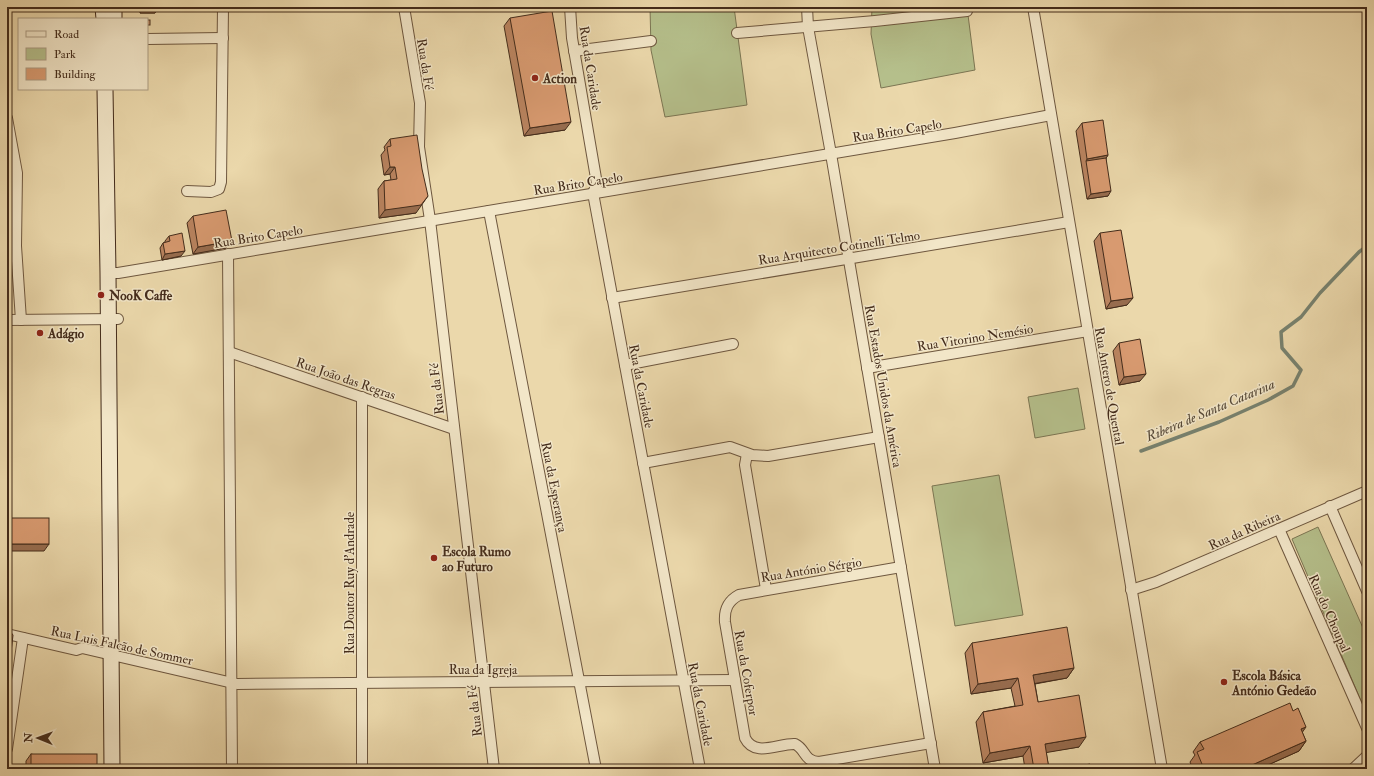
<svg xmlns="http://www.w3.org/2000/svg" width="1374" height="776" font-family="'IM FELL Double Pica',serif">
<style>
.green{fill:#b5bf8b;stroke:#7c7653}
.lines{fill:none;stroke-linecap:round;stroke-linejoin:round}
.stream{stroke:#77816e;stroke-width:3.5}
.street-casing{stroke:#6e573f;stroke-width:12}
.secondary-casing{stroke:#442c1b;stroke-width:17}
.street{stroke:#f2e6c8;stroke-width:10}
.secondary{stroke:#f2e6c8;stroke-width:15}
.wall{fill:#ba8460;stroke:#442c1b}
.shaded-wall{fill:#976c4e;stroke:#442c1b}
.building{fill:#d89a70;stroke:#442c1b}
.poi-dot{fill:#8f2418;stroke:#f2e6c8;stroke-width:1.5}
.labels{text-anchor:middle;stroke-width:3;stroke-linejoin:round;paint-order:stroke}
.street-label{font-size:13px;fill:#442c1b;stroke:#f2e6c8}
.poi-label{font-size:13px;font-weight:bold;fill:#442c1b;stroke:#f2e6c8;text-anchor:start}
.water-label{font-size:14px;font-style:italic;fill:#554837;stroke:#f2e6c8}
</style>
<rect width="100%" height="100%" fill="#ebd8ab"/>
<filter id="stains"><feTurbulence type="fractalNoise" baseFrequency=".005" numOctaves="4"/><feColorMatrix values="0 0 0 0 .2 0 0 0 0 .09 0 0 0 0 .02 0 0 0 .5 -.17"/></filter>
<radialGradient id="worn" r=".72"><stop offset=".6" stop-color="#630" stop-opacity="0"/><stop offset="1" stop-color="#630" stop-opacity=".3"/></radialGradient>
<g class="green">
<polygon points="650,7 734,7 747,105 665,117 651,50"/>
<polygon points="872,7 967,7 975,70 881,88 871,34"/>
<polygon points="1078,388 1085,429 1035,438 1028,397"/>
<polygon points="999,475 1023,615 955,626 932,486"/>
<polygon points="1318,527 1367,637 1367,706 1364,708 1292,539"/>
</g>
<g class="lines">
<polyline class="stream" points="1141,451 1219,422 1268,400 1293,386 1301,370 1282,348 1281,332 1301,317 1320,293 1359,252 1367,246"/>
<defs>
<g id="street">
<polyline points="404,7 420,103 419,147 430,220 494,769"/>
<polyline points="570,7 572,38 597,184 593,193 700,769"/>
<polyline points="807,7 808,27 831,154 935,769"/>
<polyline points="1033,7 1162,769"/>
<polyline points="737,33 875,21 967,11"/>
<polyline points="147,39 223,38"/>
<polyline points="574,51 651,41"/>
<polyline points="7,118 17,173 16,246"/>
<polyline points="187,191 211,192 219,189 221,182 223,7"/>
<polyline points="489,211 596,769"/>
<polyline points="7,246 16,246 21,320"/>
<polyline points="228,254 232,769"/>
<polyline points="108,273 118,273 955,133 1051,115"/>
<polyline points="612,298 1069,222"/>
<polyline points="7,320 118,319"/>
<polyline points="229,352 454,429"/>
<polyline points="625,365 733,344"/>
<polyline points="867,368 1088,331"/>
<polyline points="747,454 745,465 766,589"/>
<polyline points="643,463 730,447 752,455 768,456 879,437"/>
<polyline points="1330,506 1367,591"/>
<polyline points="1279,529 1367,728"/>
<path d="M 901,567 L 739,595 C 728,601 724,609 725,622 L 745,738 C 755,758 779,743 795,744 C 806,749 803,761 819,762 L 931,743"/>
<polyline points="1131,590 1156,582 1367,491"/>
<polyline points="7,634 76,650 82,648 237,684 735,680"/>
<polyline points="7,749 23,638"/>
<polyline points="362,769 362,397"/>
<polyline points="1353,769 1367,756"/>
</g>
<g id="secondary">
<polyline points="103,7 104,19"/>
<polyline points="114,7 114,19"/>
<polyline points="105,89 108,273 112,769"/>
</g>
</defs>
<use href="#street" class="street-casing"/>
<use href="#secondary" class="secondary-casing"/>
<use href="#street" class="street"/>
<use href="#secondary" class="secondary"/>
</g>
<g class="wall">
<polygon points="140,7 159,7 155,13 140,13"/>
<polygon points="510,18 565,130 524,136 504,26"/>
<polygon points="1082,123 1108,155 1106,158 1108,196 1087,199 1076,131"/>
<polygon points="390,139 416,213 379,218 378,189 384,181 391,180 390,174 384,175 381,155 385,150 384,147"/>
<polygon points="193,216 226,248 193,254 187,223"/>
<polygon points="1100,233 1127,305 1106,309 1094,241"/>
<polygon points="169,236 181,256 162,260 160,248 163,243 165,242 165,241"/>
<polygon points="1119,343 1140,381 1119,385 1113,351"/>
<polygon points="972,643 1074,668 1067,678 1035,684 1038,702 1079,747 1046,752 1049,769 1025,769 1023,756 983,763 976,722 983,712 1015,706 1011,688 971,694 965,653"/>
<polygon points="1302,732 1306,741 1299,751 1259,769 1193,769 1190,762 1195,755 1193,752 1200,742"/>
<polygon points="31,754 97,769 26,769 26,761"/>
</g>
<g class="shaded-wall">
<polygon points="144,7 159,7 155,13 140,13"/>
<polygon points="571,122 565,130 524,136 530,128"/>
<polygon points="1108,155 1103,163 1086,161 1087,159"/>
<polygon points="390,167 395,167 390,174 384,175"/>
<polygon points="1111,191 1108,196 1087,199 1091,194"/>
<polygon points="428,196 416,213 379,218 385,210"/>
<polygon points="232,241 226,248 193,254 198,247"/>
<polygon points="185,251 181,256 162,260 165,254"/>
<polygon points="1133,298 1127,305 1106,309 1111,301"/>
<polygon points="1146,374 1140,381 1119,385 1124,377"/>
<polygon points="7,544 49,544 44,551 7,551"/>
<polygon points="7,587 10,587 7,591"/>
<polygon points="1074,668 1067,678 1026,685 1033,675"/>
<polygon points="1018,678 1011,688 971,694 978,684"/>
<polygon points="1306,727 1299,737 1301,729"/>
<polygon points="1086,737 1079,747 1038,754 1045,744"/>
<polygon points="1306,741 1299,751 1259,769 1243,769"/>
<polygon points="1030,746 1023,756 983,763 990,753"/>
</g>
<g class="building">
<polygon points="552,11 571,122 530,128 510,18"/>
<rect x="147" y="20" width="3" height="5"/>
<polygon points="1103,120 1108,155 1087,159 1082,123"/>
<polygon points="417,135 422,169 428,196 421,205 385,210 384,181 397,179 395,167 390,167 387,147 391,146 390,139"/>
<polygon points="1106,158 1111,191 1091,194 1086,161"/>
<polygon points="226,210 232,241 198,247 193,216"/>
<polygon points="1121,230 1133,298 1111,301 1100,233"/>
<polygon points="182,233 185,251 165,254 163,243 170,241 169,236"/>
<polygon points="1140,339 1146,374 1124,377 1119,343"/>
<rect x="7" y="518" width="42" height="26"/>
<rect x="7" y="564" width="3" height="23"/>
<polygon points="1067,627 1074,668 1033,675 1038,702 1079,695 1086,737 1045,744 1049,769 1034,769 1030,746 990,753 983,712 1023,705 1018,678 978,684 972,643"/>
<polygon points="7,630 9,630 13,635 7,687"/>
<polygon points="1290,703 1293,711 1298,708 1306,727 1301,729 1306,741 1243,769 1212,769 1212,768 1209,769 1204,769 1197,752 1204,749 1200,742"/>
<rect x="31" y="754" width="66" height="15"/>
<polygon points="1090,764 1091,769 1062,769"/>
</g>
<g class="poi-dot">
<circle cx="535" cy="78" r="4"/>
<circle cx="101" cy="295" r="4"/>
<circle cx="40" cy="333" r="4"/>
<circle cx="434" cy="558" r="4"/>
<circle cx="1224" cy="682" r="4"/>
</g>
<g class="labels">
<g class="street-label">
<text transform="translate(426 64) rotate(81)" y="5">Rua da Fé</text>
<text transform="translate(591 68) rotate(81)" y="5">Rua da Caridade</text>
<text transform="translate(897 130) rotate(-9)" y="5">Rua Brito Capelo</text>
<text transform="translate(578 183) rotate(-9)" y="5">Rua Brito Capelo</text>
<text transform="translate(258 236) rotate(-9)" y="5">Rua Brito Capelo</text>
<text transform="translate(839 247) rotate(-9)" y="5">Rua Arquitecto Cotinelli Telmo</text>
<text transform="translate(975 337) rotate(-9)" y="5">Rua Vitorino Nemésio</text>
<text transform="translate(346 378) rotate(19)" y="5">Rua João das Regras</text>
<text transform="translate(642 386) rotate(79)" y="5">Rua da Caridade</text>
<text transform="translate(884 386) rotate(80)" y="5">Rua Estados Unidos da América</text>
<text transform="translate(1110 386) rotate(80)" y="5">Rua Antero de Quental</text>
<text transform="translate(436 389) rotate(-97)" y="5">Rua da Fé</text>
<text transform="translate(555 487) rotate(79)" y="5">Rua da Esperança</text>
<text transform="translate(1244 530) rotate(-24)" y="5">Rua da Ribeira</text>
<text transform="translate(811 569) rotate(-9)" y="5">Rua António Sérgio</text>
<text transform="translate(349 583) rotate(-90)" y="5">Rua Doutor Ruy d'Andrade</text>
<text transform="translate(1330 613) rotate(66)" y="5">Rua do Choupal</text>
<text transform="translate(122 645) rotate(12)" y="5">Rua Luis Falcão de Sommer</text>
<text x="483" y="674">Rua da Igreja</text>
<text transform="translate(747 673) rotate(80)" y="5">Rua da Coferpor</text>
<text transform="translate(701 704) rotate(79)" y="5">Rua da Caridade</text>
<text transform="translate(474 711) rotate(-97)" y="5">Rua da Fé</text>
</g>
<g class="poi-label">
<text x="543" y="83">Action</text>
<text x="109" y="300">NooK Caffe</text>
<text x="48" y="338">Adágio</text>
<text x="442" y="556">Escola Rumo<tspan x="442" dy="15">ao Futuro</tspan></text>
<text x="1232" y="680">Escola Básica<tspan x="1232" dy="15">António Gedeão</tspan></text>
</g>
<g class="water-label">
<text transform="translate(1210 410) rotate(-23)" y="5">Ribeira de Santa Catarina</text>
</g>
</g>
<rect width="1374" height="776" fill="none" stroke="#ebd8ab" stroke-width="24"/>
<rect x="8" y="8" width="1358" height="760" fill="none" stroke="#442c1b" stroke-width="2"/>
<rect x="12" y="12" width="1350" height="752" fill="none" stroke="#442c1b"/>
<rect x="18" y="18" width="130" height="72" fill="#f2e6c8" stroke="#ac9c83"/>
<rect x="26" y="31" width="20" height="6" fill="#f2e6c8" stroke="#ac9c83"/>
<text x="54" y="38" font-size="12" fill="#442c1b">Road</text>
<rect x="26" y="48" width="20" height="12" fill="#b5bf8b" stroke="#ac9c83"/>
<text x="54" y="58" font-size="12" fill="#442c1b">Park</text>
<rect x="26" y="68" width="20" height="12" fill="#d89a70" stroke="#ac9c83"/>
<text x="54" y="78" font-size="12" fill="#442c1b">Building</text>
<g transform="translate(38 738) rotate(271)" stroke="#f2e6c8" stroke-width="3" paint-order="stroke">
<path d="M0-3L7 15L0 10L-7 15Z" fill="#442c1b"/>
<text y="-6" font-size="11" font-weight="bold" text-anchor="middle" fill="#442c1b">N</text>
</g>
<rect width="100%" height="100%" filter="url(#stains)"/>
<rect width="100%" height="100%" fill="url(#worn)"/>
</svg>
